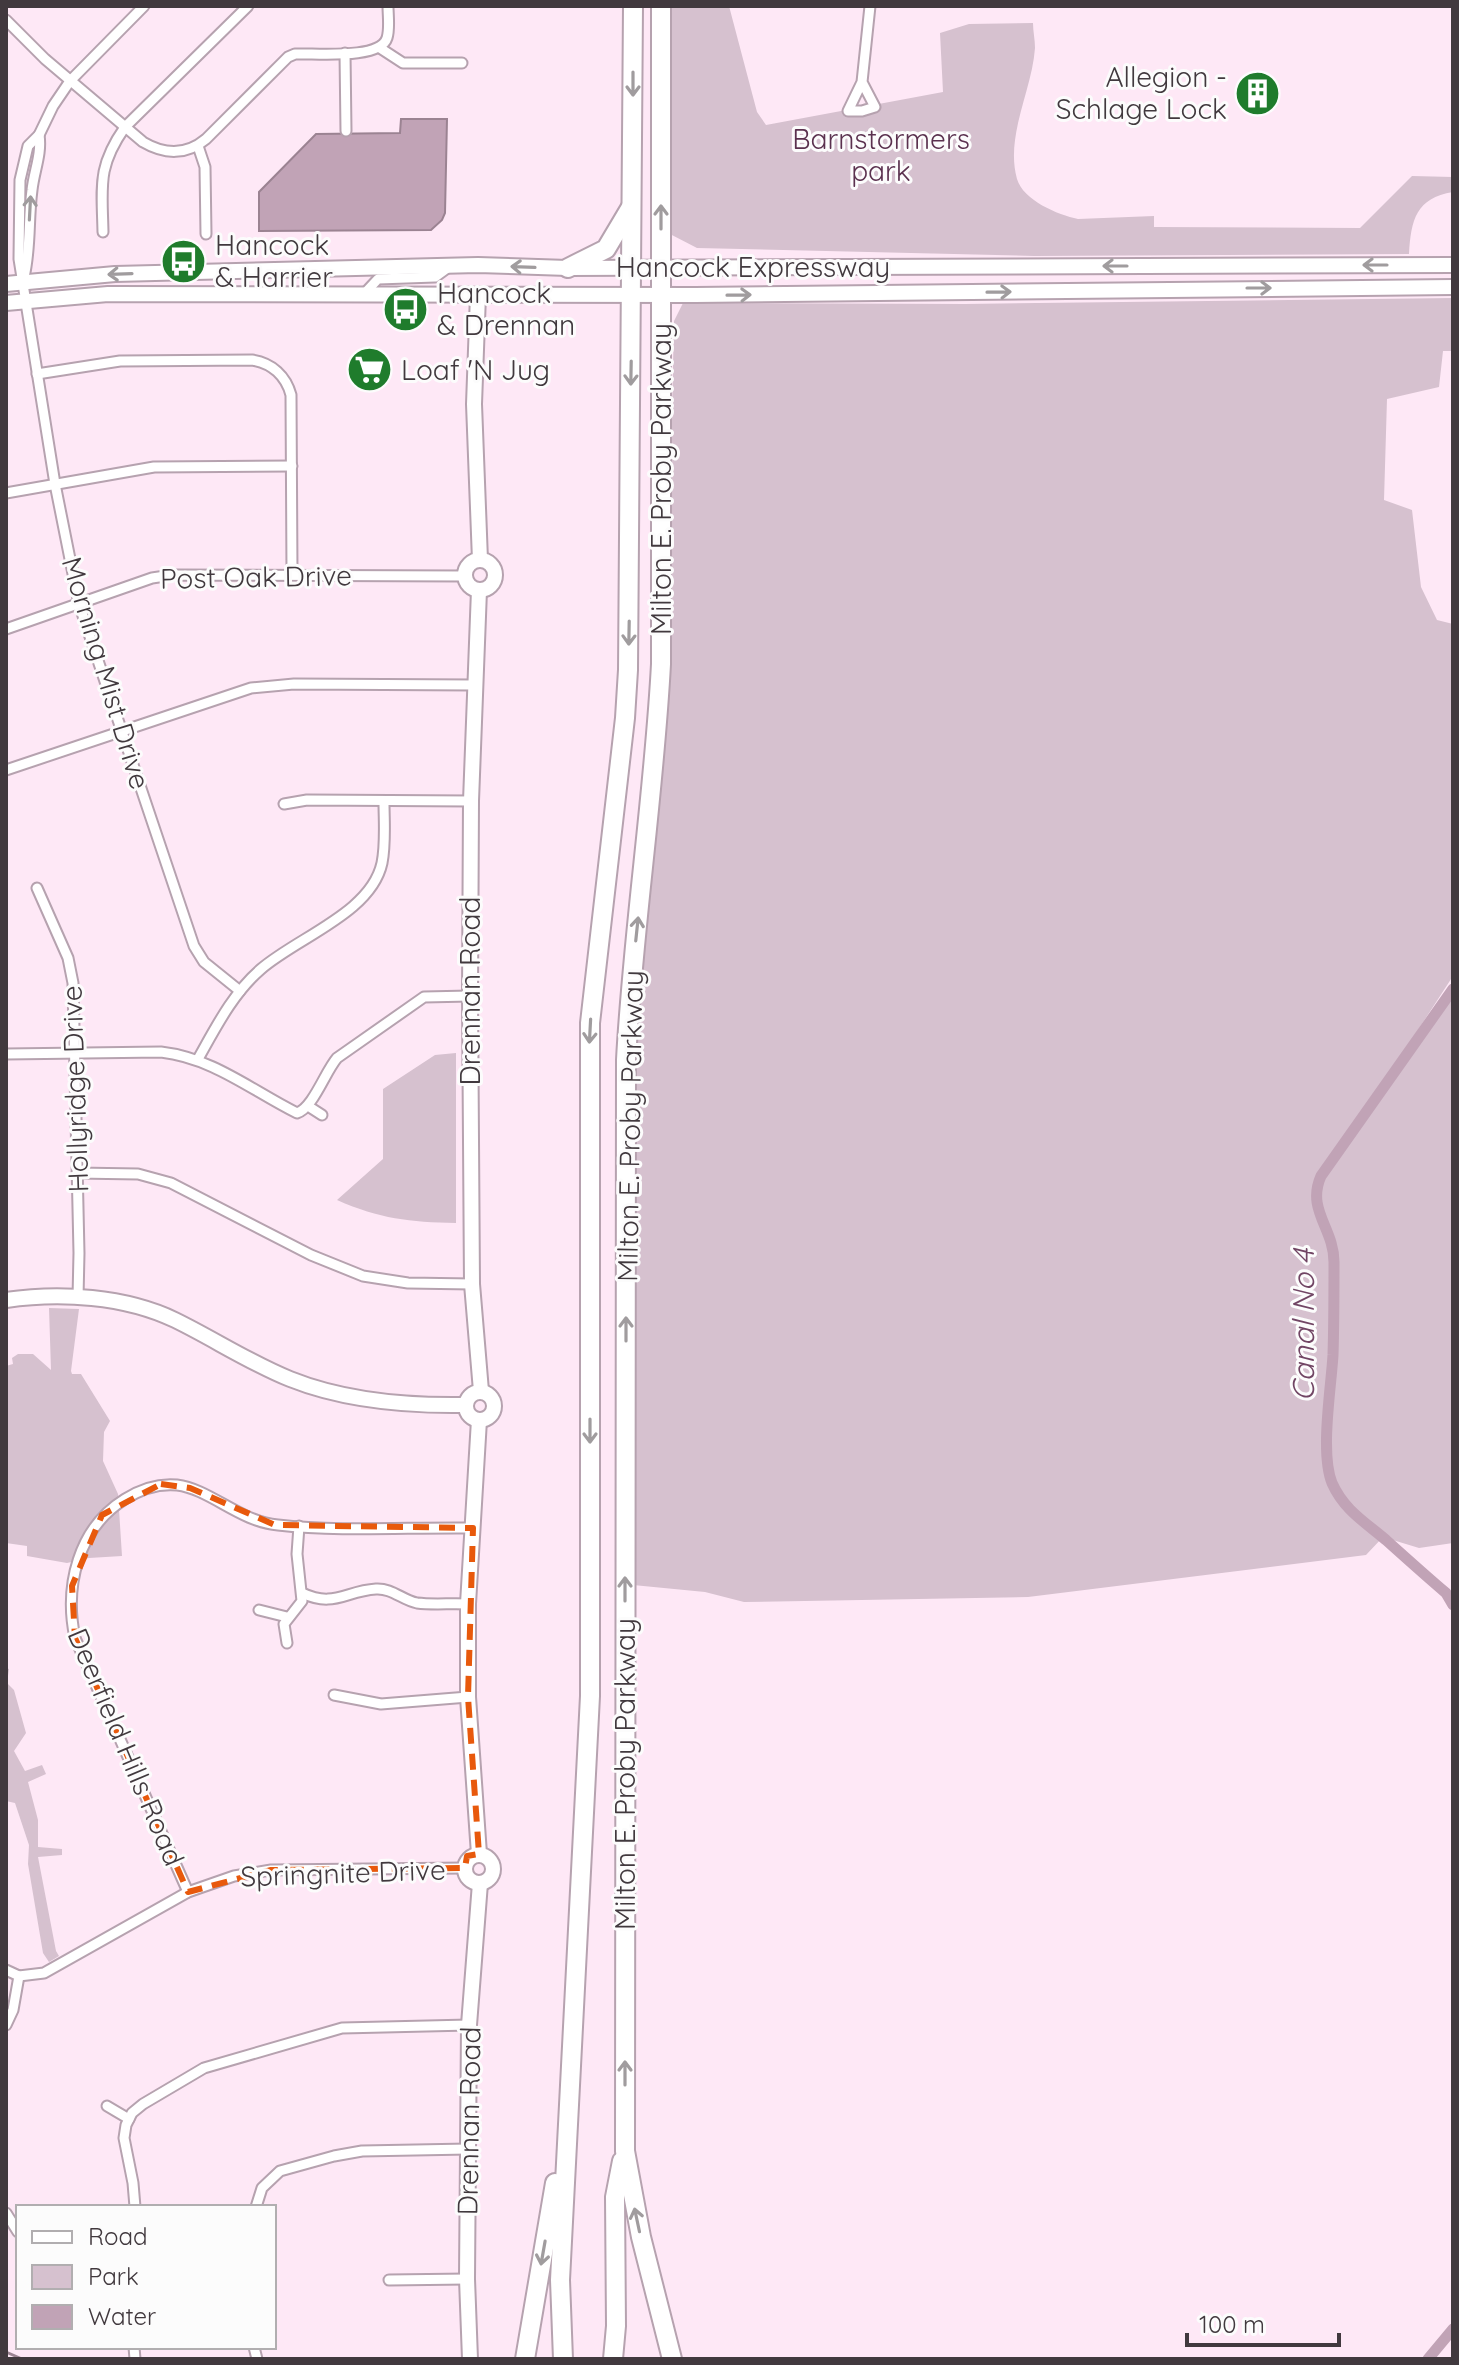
<svg xmlns="http://www.w3.org/2000/svg" width="1459" height="2365" font-family="Quicksand,sans-serif">
<style>
.green{fill:#d6c1cf}
.water{fill:#c1a3b6;stroke:#9b8392;stroke-width:2}
.lines{fill:none;stroke-linecap:round;stroke-linejoin:round}
.stream{stroke:#9b8392;stroke-width:3}
.canal{stroke:#c1a3b6;stroke-width:11}
.street-casing{stroke:#b6a2af;stroke-width:13}
.secondary-casing{stroke:#b6a2af;stroke-width:18}
.primary-casing{stroke:#b6a2af;stroke-width:18}
.highway-casing{stroke:#b6a2af;stroke-width:22}
.street{stroke:#fff;stroke-width:9}
.secondary{stroke:#fff;stroke-width:14}
.primary{stroke:#fff;stroke-width:14}
.highway{stroke:#fff;stroke-width:18}
.oneway{stroke:#a09c9e}
.marked{fill:none;stroke:#e8590c;stroke-width:6;stroke-dasharray:16 10;stroke-linejoin:round}
.labels{text-anchor:middle;stroke-width:6;stroke-linejoin:round;paint-order:stroke}
.poi-label{font-size:28px;fill:#41393e;stroke:#fcfcfc;text-anchor:start}
.park-label{font-size:28px;fill:#5b314f;stroke:#fcfcfc}
.street-label{font-size:28px;fill:#41393e;stroke:#fcfcfc}
.water-label{font-size:30px;font-style:italic;fill:#714564;stroke:#fcfcfc}
</style>
<rect width="100%" height="100%" fill="#fee8f6"/>
<g class="green">
<path d="M 667,6 L 729,6 L 757,112 L 766,125 L 943,92 L 940,33 L 969,24 L 1033,23 C 1033,31 1035,40 1035,48 C 1032,91 1005,136 1017,179 C 1023,200 1058,215 1078,219 L 1154,216 L 1154,227 L 1360,228 L 1412,176 L 1453,177 L 1453,192 C 1416,198 1411,220 1409,254 L 1034,256 L 697,248 L 668,233 Z"/>
<polygon points="1453,298 1453,351 1443,351 1439,387 1387,399 1384,500 1412,510 1421,587 1437,620 1453,624 1453,976 1318,1184 1453,989 1453,1543 1419,1548 1383,1537 1366,1555 1028,1597 744,1602 705,1592 633,1585 634,1040 665,729 674,321 683,303 965,304"/>
<path d="M 456,1053 L 456,1223 C 409,1222 380,1219 337,1200 L 383,1159 L 383,1089 L 435,1055 Z"/>
<polygon points="49,1308 79,1309 71,1371 72,1374 81,1374 110,1421 104,1432 103,1461 118,1494 122,1556 89,1558 67,1563 27,1556 27,1546 6,1543 6,1366 13,1364 12,1358 18,1354 33,1354 51,1370"/>
<polygon points="6,1668 9,1669 7,1683 14,1690 26,1733 14,1751 25,1771 42,1765 46,1774 28,1782 38,1820 38,1847 62,1849 62,1855 38,1857 56,1951 59,1956 49,1962 43,1953 28,1864 29,1845 15,1803 6,1801 8,1733 6,1725"/>
</g>
<polygon class="water" points="401,119 447,119 445,213 442,220 431,230 259,231 259,192 316,134 400,133"/>
<g class="lines">
<polyline class="stream" points="6,2352 22,2359"/>
<g class="canal">
<path d="M 1453,989 L 1321,1176 C 1306,1210 1334,1228 1334,1262 C 1334,1293 1334,1324 1333,1355 C 1331,1389 1320,1453 1332,1483 C 1344,1510 1365,1522 1386,1540 C 1406,1558 1426,1576 1446,1593 L 1453,1605"/>
<polyline points="1428,2359 1453,2329"/>
</g>
<defs>
<g id="street">
<polyline points="144,6 70,81 53,106 39,135 28,146 20,180 19,259 55,484 79,604 194,946 204,962 240,991"/>
<path d="M 6,20 L 45,59 L 143,142 C 165,155 187,155 206,139 L 288,57 L 295,54 C 315,53 380,60 387,38 C 390,29 388,16 388,6"/>
<polyline points="380,48 403,63 462,63"/>
<polyline points="345,53 346,131"/>
<polyline points="862,82 875,107 862,111 848,111 862,82 870,6"/>
<polyline points="198,146 205,167 206,234"/>
<path d="M 103,232 C 102,186 97,167 125,127 L 248,6"/>
<path d="M 24,277 C 31,248 28,219 32,190 C 34,171 42,154 39,135"/>
<polyline points="364,294 378,279 435,277 450,266"/>
<path d="M 37,374 L 120,361 L 252,360 C 272,363 286,376 291,395 L 292,573"/>
<polyline points="6,493 154,467 292,466"/>
<polyline points="6,629 152,578 172,575 466,576"/>
<polyline points="6,770 251,688 294,684 474,685"/>
<polyline points="284,804 307,800 471,801"/>
<polyline points="37,888 68,958 73,983 79,1253 78,1298"/>
<path d="M 6,1054 L 161,1052 C 213,1058 251,1090 297,1113 C 313,1108 325,1072 337,1058 L 424,997 L 470,996"/>
<path d="M 198,1059 C 216,1027 233,993 261,969 C 298,937 371,913 382,863 C 386,843 384,821 384,802"/>
<polyline points="308,1106 322,1115"/>
<polyline points="77,1173 138,1174 171,1183 311,1255 363,1276 408,1283 472,1284"/>
<path d="M 302,1593 C 334,1608 345,1591 376,1589 C 392,1588 402,1600 417,1603 C 433,1605 452,1603 468,1604"/>
<polyline points="259,1610 287,1617"/>
<polyline points="287,1643 284,1624 302,1601 297,1554 299,1526"/>
<polyline points="334,1695 381,1704 468,1697"/>
<path d="M 188,1892 L 75,1638 C 64,1586 78,1528 125,1499 C 141,1489 157,1483 177,1485 C 210,1489 240,1522 278,1525 C 342,1532 408,1527 473,1528"/>
<polyline points="6,1970 19,1976 44,1973 188,1892 234,1876 271,1870 465,1868"/>
<polyline points="6,2025 13,2010 19,1976"/>
<polyline points="107,2106 129,2119"/>
<polyline points="135,2207 133,2183 124,2138 126,2125 132,2113 143,2104 204,2068 342,2028 469,2025"/>
<polyline points="256,2207 262,2188 280,2171 334,2156 362,2151 468,2149"/>
<polyline points="6,2213 18,2232"/>
<polyline points="389,2280 467,2279"/>
<polyline points="134,2347 135,2359"/>
<polyline points="254,2347 257,2359"/>
</g>
<g id="secondary">
<polyline points="478,295 474,404 480,560"/>
<circle cx="480" cy="575" r="15"/>
<polyline points="479,590 471,801 470,996 472,1284 481,1391"/>
<path d="M 6,1300 C 60,1292 125,1296 175,1320 C 214,1339 250,1363 290,1379 C 345,1401 406,1406 465,1405"/>
<circle cx="480" cy="1406" r="14"/>
<polyline points="479,1420 468,1604 468,1697 479,1854"/>
<circle cx="479" cy="1869" r="14"/>
<polyline points="470,2359 467,2279 469,2025 480,1883"/>
</g>
<g id="primary">
<polyline points="6,284 115,274 478,265 568,268 1453,265"/>
<polyline points="6,303 108,294 695,295 1453,287"/>
</g>
<g id="highway">
<path d="M 661,6 L 661,664 C 654,797 633,928 626,1060 L 625,2151 L 641,2237 L 672,2359"/>
<polyline points="568,268 606,249 631,207"/>
<polyline points="525,2359 555,2183"/>
<polyline points="563,2359 560,2280 590,1696 590,1023 625,718 628,670 633,6"/>
<polyline points="613,2359 616,2326 615,2197 622,2161"/>
</g>
</defs>
<use href="#street" class="street-casing"/>
<use href="#secondary" class="secondary-casing"/>
<use href="#primary" class="primary-casing"/>
<use href="#highway" class="highway-casing"/>
<use href="#street" class="street"/>
<use href="#secondary" class="secondary"/>
<use href="#primary" class="primary"/>
<use href="#highway" class="highway"/>
</g>
<defs><path id="oneway-shaft" d="M-6 0H5M1.5-3L5.5 0L1.5 3" fill="none" stroke-width="1.6" stroke-linecap="round" stroke-linejoin="round" transform="scale(2)"/></defs>
<g class="oneway">
<use href="#oneway-shaft" transform="translate(633 84) rotate(90)"/>
<use href="#oneway-shaft" transform="translate(30 208) rotate(-87)"/>
<use href="#oneway-shaft" transform="translate(661 217) rotate(-90)"/>
<use href="#oneway-shaft" transform="translate(1375 265) rotate(180)"/>
<use href="#oneway-shaft" transform="translate(1115 266) rotate(180)"/>
<use href="#oneway-shaft" transform="translate(523 267) rotate(-178)"/>
<use href="#oneway-shaft" transform="translate(120 274) rotate(178)"/>
<use href="#oneway-shaft" transform="translate(1259 288)"/>
<use href="#oneway-shaft" transform="translate(999 292) rotate(-1)"/>
<use href="#oneway-shaft" transform="translate(739 295) rotate(-1)"/>
<use href="#oneway-shaft" transform="translate(631 373) rotate(91)"/>
<use href="#oneway-shaft" transform="translate(629 633) rotate(91)"/>
<use href="#oneway-shaft" transform="translate(637 929) rotate(-84)"/>
<use href="#oneway-shaft" transform="translate(590 1031) rotate(93)"/>
<use href="#oneway-shaft" transform="translate(626 1329) rotate(-90)"/>
<use href="#oneway-shaft" transform="translate(590 1431) rotate(90)"/>
<use href="#oneway-shaft" transform="translate(625 1589) rotate(-90)"/>
<use href="#oneway-shaft" transform="translate(625 2073) rotate(-90)"/>
<use href="#oneway-shaft" transform="translate(637 2220) rotate(-102)"/>
<use href="#oneway-shaft" transform="translate(543 2253) rotate(100)"/>
</g>
<path class="marked" d="M 161,1484 L 190,1488 L 275,1525 L 473,1528 L 468,1697 L 479,1854 L 467,1856 L 465,1868 L 271,1870 L 188,1892 L 75,1638 L 72,1586 L 102,1515 Z"/>
<defs>
<symbol id="building-disc" viewBox="-11 -11 22 22"><circle r="9.5" fill="#1f7c2c" stroke="#fcfcfc"/><path d="M-4-6H4V6H1V3H-1V6H-4ZM-2.5-4.3h1.7v1.8h-1.7ZM.8-4.3h1.7v1.8H.8ZM-2.5-1h1.7V.8h-1.7ZM.8-1h1.7V.8H.8Z" fill="#fff"/></symbol>
<symbol id="bus-disc" viewBox="-11 -11 22 22"><circle r="9.5" fill="#1f7c2c" stroke="#fcfcfc"/><path d="M-5-6H5V4H4V6H2V4H-2V6H-4V4H-5ZM-3.5-4V0h7V-4ZM-3.5 1.2v1.5H-2V1.2ZM2 1.2v1.5H3.5V1.2Z" fill="#fff"/></symbol>
<symbol id="supermarket-disc" viewBox="-11 -11 22 22"><circle r="9.5" fill="#1f7c2c" stroke="#fcfcfc"/><path d="M-6-5.5h2.5l.6 2H6L4.5 2H-2.5L-4.4-4H-6ZM-1.5 3.2a1.3 1.3 0 1 0 .1 0ZM3 3.2a1.3 1.3 0 1 0 .1 0Z" fill="#fff"/></symbol>
</defs>
<g fill-rule="evenodd">
<use href="#building-disc" x="1232" y="68" width="51" height="51"/>
<use href="#bus-disc" x="158" y="236" width="51" height="51"/>
<use href="#bus-disc" x="380" y="284" width="51" height="51"/>
<use href="#supermarket-disc" x="344" y="344" width="51" height="51"/>
</g>
<g class="labels">
<g class="poi-label">
<text x="1227" y="87" text-anchor="end">Allegion -<tspan x="1227" dy="32">Schlage Lock</tspan></text>
<text x="215" y="255">Hancock<tspan x="215" dy="32">&amp; Harrier</tspan></text>
<text x="437" y="303">Hancock<tspan x="437" dy="32">&amp; Drennan</tspan></text>
<text x="401" y="380">Loaf 'N Jug</text>
</g>
<g class="park-label">
<text x="881" y="149">Barnstormers<tspan x="881" dy="32">park</tspan></text>
</g>
<g class="street-label">
<text x="753" y="277">Hancock Expressway</text>
<text transform="translate(661 479) rotate(-90)" y="10">Milton E. Proby Parkway</text>
<text transform="translate(256 577) rotate(-1)" y="10">Post Oak Drive</text>
<text transform="translate(106 673) rotate(73)" y="10">Morning Mist Drive</text>
<text transform="translate(470 991) rotate(-90)" y="10">Drennan Road</text>
<text transform="translate(75 1089) rotate(-92)" y="10">Hollyridge Drive</text>
<text transform="translate(630 1126) rotate(-89)" y="10">Milton E. Proby Parkway</text>
<text transform="translate(126 1747) rotate(67)" y="10">Deerfield Hills Road</text>
<text transform="translate(625 1774) rotate(-90)" y="10">Milton E. Proby Parkway</text>
<text transform="translate(343 1873) rotate(-2)" y="10">Springnite Drive</text>
<text transform="translate(469 2121) rotate(-89)" y="10">Drennan Road</text>
</g>
<g class="water-label">
<text transform="translate(1304 1325) rotate(-90)" y="10">Canal No 4</text>
</g>
</g>
<rect width="1459" height="2365" fill="none" stroke="#41393e" stroke-width="16"/>
<rect x="16" y="2205" width="260" height="144" fill="#fcfcfc" stroke="#b1aeb0" stroke-width="2"/>
<rect x="32" y="2231" width="40" height="12" fill="#ffffff" stroke="#b1aeb0" stroke-width="2"/>
<text x="88" y="2245" font-size="24" fill="#41393e">Road</text>
<rect x="32" y="2265" width="40" height="24" fill="#d6c1cf" stroke="#b1aeb0" stroke-width="2"/>
<text x="88" y="2285" font-size="24" fill="#41393e">Park</text>
<rect x="32" y="2305" width="40" height="24" fill="#c1a3b6" stroke="#b1aeb0" stroke-width="2"/>
<text x="88" y="2325" font-size="24" fill="#41393e">Water</text>
<path d="M1187 2333v12h152v-12" fill="none" stroke="#41393e" stroke-width="4"/>
<text x="1199" y="2333" font-size="24" fill="#41393e" stroke="#fcfcfc" stroke-width="6" paint-order="stroke">100 m</text>
</svg>
